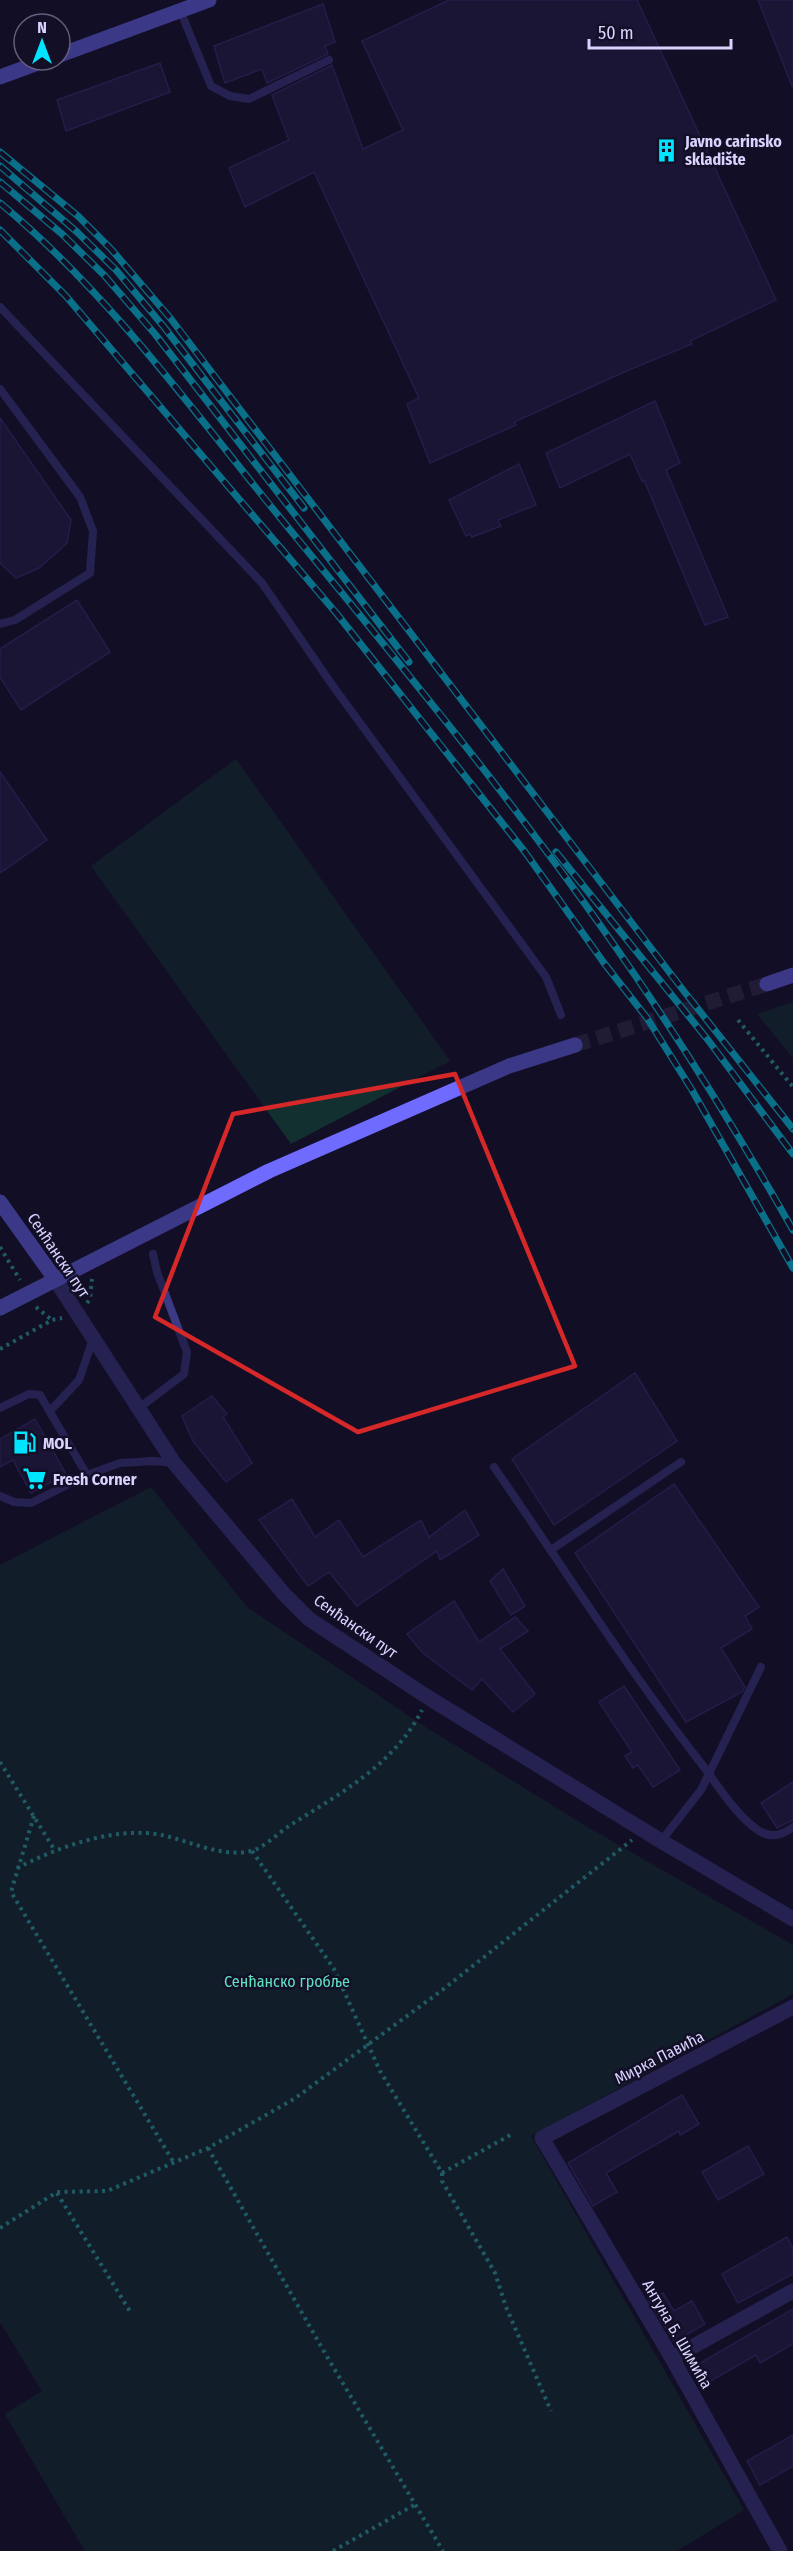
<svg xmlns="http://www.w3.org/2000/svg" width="793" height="2551" font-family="'Fira Sans Condensed',sans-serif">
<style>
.green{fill:#12302f}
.building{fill:#241b47;stroke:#3b2d73;stroke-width:1.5}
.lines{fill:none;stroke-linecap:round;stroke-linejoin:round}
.secondary-tunnel{stroke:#312d47;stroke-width:15;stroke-dasharray:15 8;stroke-linecap:butt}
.path{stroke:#2fb8b0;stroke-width:4;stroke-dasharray:3 4.5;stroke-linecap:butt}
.lane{stroke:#3d3a85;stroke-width:8}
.street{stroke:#3d3a85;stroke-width:15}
.secondary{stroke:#6f6bff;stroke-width:15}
.rail-casing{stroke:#00e5ff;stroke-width:7}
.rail{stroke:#130f26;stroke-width:4.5;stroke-dasharray:14;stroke-linecap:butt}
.marked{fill:none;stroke:#d62828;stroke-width:4.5;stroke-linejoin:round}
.labels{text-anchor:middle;stroke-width:5;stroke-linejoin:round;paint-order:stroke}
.poi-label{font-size:16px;font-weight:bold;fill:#d9d4ff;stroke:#130f26;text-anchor:start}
.street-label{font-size:16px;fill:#d9d4ff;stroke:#130f26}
.park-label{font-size:16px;fill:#5fe0c0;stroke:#130f26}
</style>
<rect width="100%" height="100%" fill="#130f26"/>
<g class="green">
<polygon points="236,759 450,1061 291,1144 91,866"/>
<polygon points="793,1002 793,1058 757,1014"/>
<polygon points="151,1487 247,1607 427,1728 589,1828 793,1945 793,1994 531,2136 744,2510 677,2551 85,2551 5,2414 42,2391 0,2322 0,1565"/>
</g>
<g class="building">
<polygon points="449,0 637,0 776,300 690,341 692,344 624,372 514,422 516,425 430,463 407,404 419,398 314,172 245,207 229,168 289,140 272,95 332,65 363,149 403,130 362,41"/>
<polygon points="758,0 793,0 793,86 792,86"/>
<polygon points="323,4 335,42 325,46 328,54 267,83 262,69 225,83 214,46"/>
<polygon points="160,63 170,92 66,131 57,100"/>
<polygon points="655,401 680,463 666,470 728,617 705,625 644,480 642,481 630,454 560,488 546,453"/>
<polygon points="0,418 71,520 67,543 39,568 16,578 0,563"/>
<polygon points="519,464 536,505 498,520 501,526 472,537 470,534 466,536 449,500"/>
<polygon points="77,600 110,652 21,710 0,677 0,649"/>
<polygon points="0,772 47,840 0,873"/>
<polygon points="635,1373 677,1441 554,1525 512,1459"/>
<polygon points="212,1396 227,1414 223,1417 252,1463 226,1482 193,1441 182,1416"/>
<polygon points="35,1419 66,1474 31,1493 13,1460 0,1467 0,1439"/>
<polygon points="674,1484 759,1607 745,1616 752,1629 721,1648 745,1687 742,1692 686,1722 575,1553"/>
<polygon points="292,1499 315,1537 339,1520 363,1557 421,1520 429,1537 465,1510 479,1535 440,1560 437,1551 357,1606 329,1572 308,1586 259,1520"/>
<polygon points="503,1569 525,1606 511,1615 490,1581"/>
<polygon points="454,1601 479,1642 515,1617 528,1631 500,1649 535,1694 513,1712 482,1679 472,1690 423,1653 407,1634"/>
<polygon points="624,1686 680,1770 653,1787 638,1765 633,1768 625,1756 632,1752 599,1702"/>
<polygon points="793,1782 793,1820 777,1828 761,1803"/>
<polygon points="682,2095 699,2124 680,2135 679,2131 606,2173 617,2192 593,2206 568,2163"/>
<polygon points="748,2146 764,2174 718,2200 702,2172"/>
<polygon points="787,2237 793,2249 793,2274 738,2303 722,2274"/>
<polygon points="663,2293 674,2311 692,2301 705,2324 674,2342 649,2301"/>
<polygon points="793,2309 793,2344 760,2363 756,2355 700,2387 690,2369"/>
<polygon points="793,2435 793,2466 760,2485 747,2461"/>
</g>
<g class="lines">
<polyline class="secondary-tunnel" points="575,1045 767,984"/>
<g class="path">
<polyline points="738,1020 793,1087"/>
<polyline points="0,1247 20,1280"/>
<polyline points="87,1303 90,1299 92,1279"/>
<polyline points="36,1307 52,1320"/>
<polyline points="0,1349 52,1320 62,1318"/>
<polyline points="0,1762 54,1849"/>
<polyline points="34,1816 11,1892 174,2163"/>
<polyline points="252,1851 334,1969 380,2071 442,2173 442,2181 495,2273 506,2307 551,2411"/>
<path d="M 17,1868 C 59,1847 114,1826 162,1835 C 190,1841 222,1858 251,1851 C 264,1848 278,1833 289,1826 C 339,1794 394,1765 422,1710"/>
<polyline points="208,2148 326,2355 443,2551"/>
<polyline points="442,2173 514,2133"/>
<polyline points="57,2193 131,2313"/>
<polyline points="0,2228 57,2192 107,2191 208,2148 294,2099 441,1991 632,1840"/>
<polyline points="333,2551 416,2504"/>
</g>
<g class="lane">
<polyline points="180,10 211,86 230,96 249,99 329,60"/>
<polyline points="0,307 262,583 333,686 546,977 561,1015"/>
<polyline points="0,389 80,497 93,531 90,573 15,620 0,624"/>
<polyline points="0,1408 29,1394 40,1395 87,1475"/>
<polyline points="139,1408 184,1374 187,1352 157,1272 153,1254"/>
<polyline points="51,1410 79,1380 93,1339"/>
<path d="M 494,1467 C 561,1564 625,1665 697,1758 C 716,1782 734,1814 759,1831 C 771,1838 783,1835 793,1827"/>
<polyline points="0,1496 14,1502 31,1503 87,1475 120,1463 153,1461 174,1463"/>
<polyline points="551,1550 681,1462"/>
<polyline points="661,1841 701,1790 761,1667"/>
</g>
<g class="street">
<polyline points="55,1279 174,1463 284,1594 309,1619 429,1698 661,1841 793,1919"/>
<polyline points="672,2358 793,2291"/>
<polyline points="780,2551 672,2358 542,2138 793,2007"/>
</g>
<g class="secondary">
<polyline points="60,55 209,0"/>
<polyline points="0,77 46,60"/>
<polyline points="767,984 793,975"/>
<polyline points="0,1202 55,1279"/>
<polyline points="0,1308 269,1171 509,1066 575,1045"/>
</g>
<defs>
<g id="rail">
<polyline points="0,152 78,216 111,249 171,319 683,990 793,1129"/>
<polyline points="0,166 77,232 116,270 164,327 304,508"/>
<polyline points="0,182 62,234 104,275 155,334 409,662"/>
<path d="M 0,203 C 109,293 193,411 282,520 C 409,675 538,830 649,996 C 700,1072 748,1151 793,1230"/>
<polyline points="0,230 65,295 337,614 525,852 604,963 647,1018 692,1090 793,1268"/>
<polyline points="556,852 708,1040 793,1154"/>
</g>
</defs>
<use href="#rail" class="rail-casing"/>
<use href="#rail" class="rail"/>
</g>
<path d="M0 0H793V2551H0ZM 455,1074 L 575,1366 L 358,1432 L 155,1317 L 233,1114 Z" fill="#130f26" fill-opacity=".55" fill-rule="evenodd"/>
<path class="marked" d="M 455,1074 L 575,1366 L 358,1432 L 155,1317 L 233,1114 Z"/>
<defs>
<symbol id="building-bare" viewBox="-9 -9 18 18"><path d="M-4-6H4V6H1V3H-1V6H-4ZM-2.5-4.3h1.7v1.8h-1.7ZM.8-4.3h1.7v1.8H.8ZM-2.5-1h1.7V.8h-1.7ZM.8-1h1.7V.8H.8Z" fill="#00e5ff" stroke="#130f26" stroke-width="2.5" paint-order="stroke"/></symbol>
<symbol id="fuel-bare" viewBox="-9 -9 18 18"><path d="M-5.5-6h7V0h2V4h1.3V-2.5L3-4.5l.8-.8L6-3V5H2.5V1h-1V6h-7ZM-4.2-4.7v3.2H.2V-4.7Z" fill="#00e5ff" stroke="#130f26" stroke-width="2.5" paint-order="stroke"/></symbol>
<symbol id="supermarket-bare" viewBox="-9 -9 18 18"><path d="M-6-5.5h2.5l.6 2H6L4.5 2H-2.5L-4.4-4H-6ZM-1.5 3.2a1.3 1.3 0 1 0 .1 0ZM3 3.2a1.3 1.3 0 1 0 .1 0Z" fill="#00e5ff" stroke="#130f26" stroke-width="2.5" paint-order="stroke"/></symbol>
</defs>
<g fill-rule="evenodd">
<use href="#building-bare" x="650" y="134" width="33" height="33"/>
<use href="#fuel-bare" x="8" y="1426" width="33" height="33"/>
<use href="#supermarket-bare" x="18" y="1462" width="33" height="33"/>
</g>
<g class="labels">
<g class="poi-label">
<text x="685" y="147">Javno carinsko<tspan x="685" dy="18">skladište</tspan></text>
<text x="43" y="1449">MOL</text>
<text x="53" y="1485">Fresh Corner</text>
</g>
<g class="street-label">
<text transform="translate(59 1255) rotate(56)" y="6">Сенћански пут</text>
<text transform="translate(356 1626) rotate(35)" y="6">Сенћански пут</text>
<text transform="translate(659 2057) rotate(-27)" y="6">Мирка Павића</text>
<text transform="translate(678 2334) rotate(60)" y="6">Антуна Б. Шимића</text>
</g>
<g class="park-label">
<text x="287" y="1987">Сенћанско гробље</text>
</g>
</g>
<g transform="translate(42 42)"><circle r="28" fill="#130f26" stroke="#625e7d" stroke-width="1.5"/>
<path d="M0-4.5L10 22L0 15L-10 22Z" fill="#00e5ff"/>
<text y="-9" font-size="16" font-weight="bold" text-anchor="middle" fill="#d9d4ff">N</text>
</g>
<path d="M589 39v9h142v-9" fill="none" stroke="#d9d4ff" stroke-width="3"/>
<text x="598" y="39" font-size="18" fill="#d9d4ff" stroke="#130f26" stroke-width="4.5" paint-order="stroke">50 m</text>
</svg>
